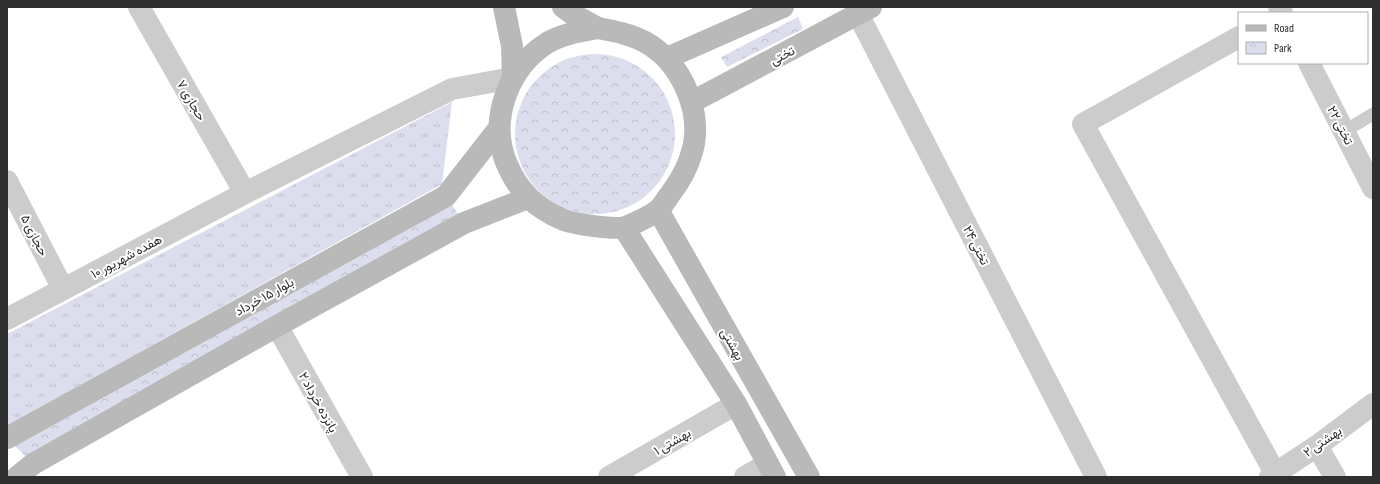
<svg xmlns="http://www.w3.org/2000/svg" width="1380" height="484" font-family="'Sofia Sans Condensed',Vazirmatn,sans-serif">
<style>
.forest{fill:url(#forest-crowns)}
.park{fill:url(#park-tufts)}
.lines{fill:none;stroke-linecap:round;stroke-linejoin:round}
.service{stroke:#ccc;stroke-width:13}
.minor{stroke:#ccc;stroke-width:22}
.secondary{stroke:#b9b9b9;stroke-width:22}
.labels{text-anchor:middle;stroke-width:4;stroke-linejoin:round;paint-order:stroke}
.street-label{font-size:13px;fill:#2f2f2f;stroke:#fff}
</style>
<defs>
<pattern id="forest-crowns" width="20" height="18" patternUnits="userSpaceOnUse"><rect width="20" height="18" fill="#dcdeee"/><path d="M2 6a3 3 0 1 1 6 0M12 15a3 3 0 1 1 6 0" fill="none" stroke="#bdbfcc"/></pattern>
<pattern id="park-tufts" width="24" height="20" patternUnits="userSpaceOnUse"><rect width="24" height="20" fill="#dcdeee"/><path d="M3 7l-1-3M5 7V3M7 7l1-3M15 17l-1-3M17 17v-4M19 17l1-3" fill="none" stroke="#bdbfcc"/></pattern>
</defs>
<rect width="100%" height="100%" fill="#fff"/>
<g class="forest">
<polygon points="798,17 803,29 727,67 721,57"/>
<circle cx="595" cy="134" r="80"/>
<polygon points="446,196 464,223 33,464 7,438"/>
</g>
<polygon class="park" points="452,102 442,184 7,426 7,334"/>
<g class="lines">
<polyline class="service" points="1345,131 1373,114"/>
<g class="minor">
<polyline points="139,7 245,193"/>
<polyline points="1279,7 1282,13"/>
<polyline points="858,14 1096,477"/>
<polyline points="1239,37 1083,124 1275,473"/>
<polyline points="1309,63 1373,188"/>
<polyline points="7,181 63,289"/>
<polyline points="7,319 245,193 452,89 513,78"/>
<polyline points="277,326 362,477"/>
<polyline points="1317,446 1335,477"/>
<polyline points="609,477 736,404"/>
<polyline points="745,477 767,464"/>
<polyline points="1270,477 1317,446 1373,404"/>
</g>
<g class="secondary">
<polyline points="504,7 512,46 513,78"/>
<polyline points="563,7 571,13 598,28"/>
<path d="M 598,28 C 614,31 630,34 645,42 C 682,62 705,115 691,155 C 687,169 680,181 671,193 C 667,198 663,206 658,210 C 654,214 630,226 625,227 C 614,230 574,224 564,220 C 535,208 518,191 506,162 C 489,119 508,68 547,43 C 562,34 581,31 598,28 Z"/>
<polyline points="667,58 783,7"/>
<polyline points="692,102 871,7"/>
<polyline points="658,210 809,477"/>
<polyline points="624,228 736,404 775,477"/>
<polyline points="7,438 446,196 499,128"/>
<polyline points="17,477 33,464 277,326 464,223 528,198"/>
</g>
</g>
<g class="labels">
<g class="street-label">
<text transform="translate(782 55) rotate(-28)" y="5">تختی</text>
<text transform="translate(192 100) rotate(60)" y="5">حجازی ۷</text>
<text transform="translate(1341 125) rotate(63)" y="5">تختی ۲۲</text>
<text transform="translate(35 235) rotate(63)" y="5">حجازی ۵</text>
<text transform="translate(977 245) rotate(63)" y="5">تختی ۲۴</text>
<text transform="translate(126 256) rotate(-28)" y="5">هفده شهریور ۱۰</text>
<text transform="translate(264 296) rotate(-29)" y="5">بلوار ۱۵ خرداد</text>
<text transform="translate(733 344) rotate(61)" y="5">بهشتی</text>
<text transform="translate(319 402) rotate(61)" y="5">پانزده خرداد ۲</text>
<text transform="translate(672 441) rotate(-30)" y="5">بهشتی ۱</text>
<text transform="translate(1322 441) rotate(-35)" y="5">بهشتی ۲</text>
</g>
</g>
<rect width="1380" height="484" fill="none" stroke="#2f2f2f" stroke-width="16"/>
<rect x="1238" y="12" width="130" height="52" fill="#ffffff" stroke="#acacac"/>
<rect x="1246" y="25" width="20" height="6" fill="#b9b9b9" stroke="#acacac"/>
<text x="1274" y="32" font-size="12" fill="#2f2f2f">Road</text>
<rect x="1246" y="42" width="20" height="12" fill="url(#park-tufts)" stroke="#acacac"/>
<text x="1274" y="52" font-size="12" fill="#2f2f2f">Park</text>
</svg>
